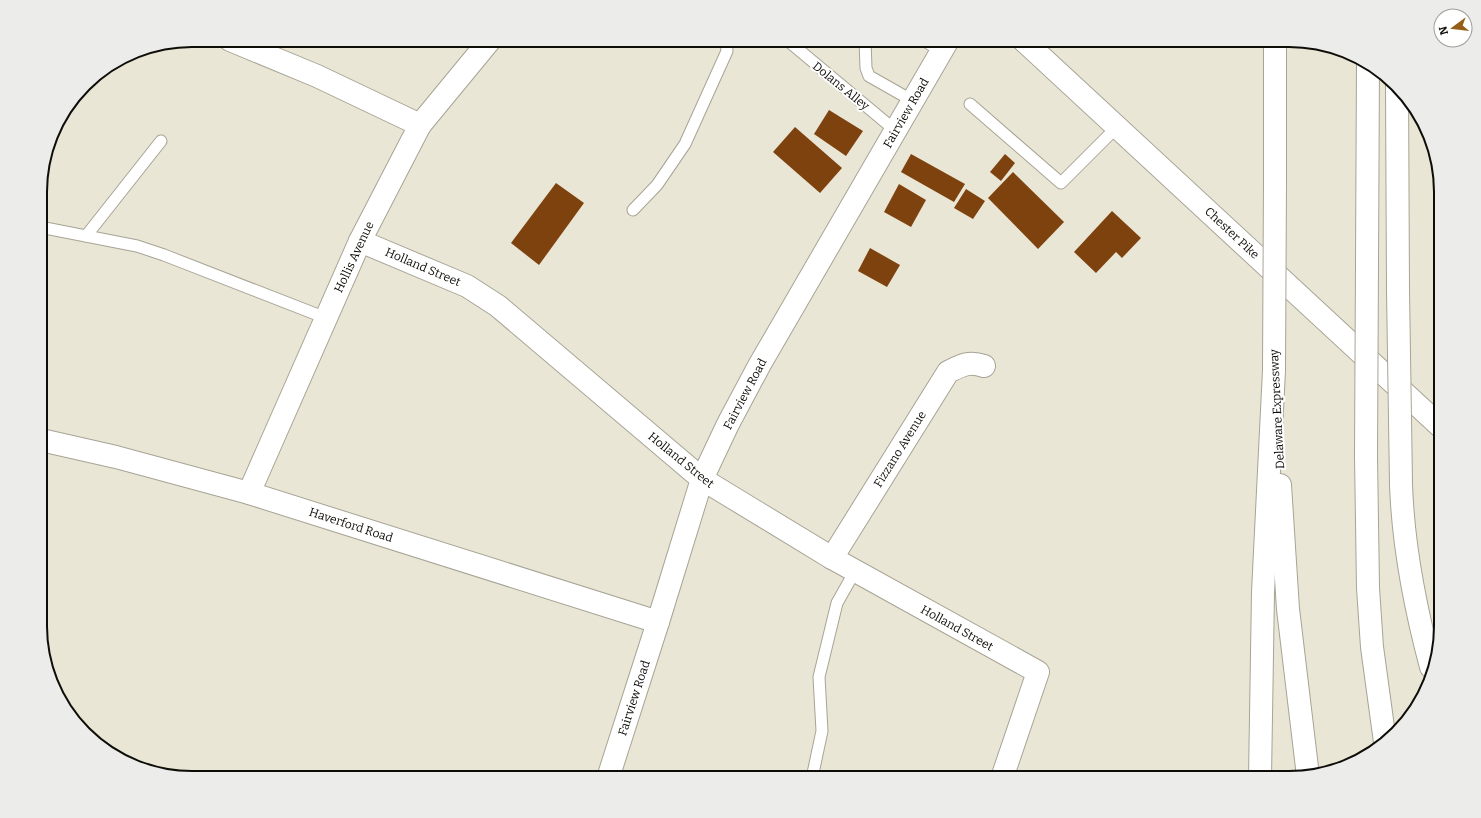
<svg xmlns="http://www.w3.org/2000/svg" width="1481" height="818" font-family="Bitter,serif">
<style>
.building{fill:#7e420e}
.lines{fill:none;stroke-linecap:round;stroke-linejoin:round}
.service-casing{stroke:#a7a495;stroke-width:13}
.minor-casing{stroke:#a7a495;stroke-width:24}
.tertiary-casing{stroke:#a7a495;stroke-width:24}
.primary-casing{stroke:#a7a495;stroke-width:24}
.motorway-casing{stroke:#a7a495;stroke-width:24}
.service{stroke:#fff;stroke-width:11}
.minor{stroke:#fff;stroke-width:22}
.tertiary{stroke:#fff;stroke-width:22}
.primary{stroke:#fff;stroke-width:22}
.motorway{stroke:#fff;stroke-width:22}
.motorway-bridge-casing{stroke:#a7a495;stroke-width:24;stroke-linecap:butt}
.motorway-bridge{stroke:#fff;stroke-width:22}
.labels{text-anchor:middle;stroke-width:4;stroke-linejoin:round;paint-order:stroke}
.street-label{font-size:12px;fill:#0f0d08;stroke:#fff}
.rim{fill:none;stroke:#0f0d08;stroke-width:2}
</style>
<rect width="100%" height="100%" fill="#eae6d6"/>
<g class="building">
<polygon points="829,110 863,131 846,156 814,134"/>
<polygon points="795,127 842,168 820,193 773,152"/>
<polygon points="911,154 965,184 954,202 901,172"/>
<polygon points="1005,154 1015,163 1001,181 990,172"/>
<polygon points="1013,172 1064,222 1038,249 988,198"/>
<polygon points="556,183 584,203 539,265 511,243"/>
<polygon points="899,184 926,200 911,227 884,212"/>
<polygon points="966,189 985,201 973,219 954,208"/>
<polygon points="1112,211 1141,238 1122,258 1116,252 1096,273 1074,252"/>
<polygon points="870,248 900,265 887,287 858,271"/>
</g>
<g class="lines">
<defs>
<g id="service">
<polyline points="787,40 896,131"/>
<polyline points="865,40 866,68 869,76 913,101"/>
<polyline points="923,40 941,51"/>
<polyline points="970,104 1061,183 1117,127"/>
<polyline points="633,210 657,185 685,144 727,51 726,40"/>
<polyline points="40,227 137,246 164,255 326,318"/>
<polyline points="86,236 161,141"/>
<polyline points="812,778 822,731 819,677 837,603 855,571"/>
</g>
<g id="minor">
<polyline points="230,40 317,76 420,125"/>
<polyline points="360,241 467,286 498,306 702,479 832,558 1038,672 1002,778"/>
<polyline points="41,440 116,457 249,493 658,622"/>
<polyline points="249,493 360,241 420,125 490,40"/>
<path d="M 832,558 L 948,372 C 962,365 969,361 984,366"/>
</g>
<polyline id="tertiary" points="608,778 658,622 702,479 728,424 760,364 948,40"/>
<polyline id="primary" points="1023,40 1440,426"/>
<g id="motorway">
<polyline points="1397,86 1398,290"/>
<polyline points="1275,181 1275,40"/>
<polyline points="1367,264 1368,63"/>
<polyline points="1366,456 1368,588 1372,647 1385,742"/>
<path d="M 1401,484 C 1403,546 1415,607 1431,667"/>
<polyline points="1280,485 1288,609 1308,776"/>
<polyline points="1260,778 1263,592 1274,370"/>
</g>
</defs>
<use href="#service" class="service-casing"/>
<use href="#minor" class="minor-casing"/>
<use href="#tertiary" class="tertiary-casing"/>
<use href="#primary" class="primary-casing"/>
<use href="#motorway" class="motorway-casing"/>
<use href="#service" class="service"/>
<use href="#minor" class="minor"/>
<use href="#tertiary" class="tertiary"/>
<use href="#primary" class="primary"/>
<use href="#motorway" class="motorway"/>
<defs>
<g id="motorway-bridge">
<polyline points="1398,290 1401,484"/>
<polyline points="1274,370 1275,181"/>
<polyline points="1366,456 1367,264"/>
</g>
</defs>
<use href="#motorway-bridge" class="motorway-bridge-casing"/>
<use href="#motorway-bridge" class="motorway-bridge"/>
</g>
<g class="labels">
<g class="street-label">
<text transform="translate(841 86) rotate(39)" y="4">Dolans Alley</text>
<text transform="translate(906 113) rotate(-60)" y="4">Fairview Road</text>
<text transform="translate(1232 233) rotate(43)" y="4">Chester Pike</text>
<text transform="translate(354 257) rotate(-65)" y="4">Hollis Avenue</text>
<text transform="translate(423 267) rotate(23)" y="4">Holland Street</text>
<text transform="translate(745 394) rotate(-62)" y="4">Fairview Road</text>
<text transform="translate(1277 409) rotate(-93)" y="4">Delaware Expressway</text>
<text transform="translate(900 449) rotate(-58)" y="4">Fizzano Avenue</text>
<text transform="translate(681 460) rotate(39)" y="4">Holland Street</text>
<text transform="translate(351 525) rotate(18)" y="4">Haverford Road</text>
<text transform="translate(957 628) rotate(29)" y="4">Holland Street</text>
<text transform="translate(634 698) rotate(-72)" y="4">Fairview Road</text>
</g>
</g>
<path d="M0 0H1481V818H0ZM192 47H1289A145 145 0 0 1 1434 192V626A145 145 0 0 1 1289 771H192A145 145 0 0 1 47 626V192A145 145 0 0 1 192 47Z" fill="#ececeb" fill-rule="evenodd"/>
<path class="rim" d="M192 47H1289A145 145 0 0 1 1434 192V626A145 145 0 0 1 1289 771H192A145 145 0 0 1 47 626V192A145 145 0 0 1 192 47Z"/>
<g transform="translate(1453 28) rotate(255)"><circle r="19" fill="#ffffff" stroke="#9f9e9c"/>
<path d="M0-3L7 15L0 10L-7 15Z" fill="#955f17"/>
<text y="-6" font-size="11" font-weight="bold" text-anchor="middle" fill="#0f0d08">N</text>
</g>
</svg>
